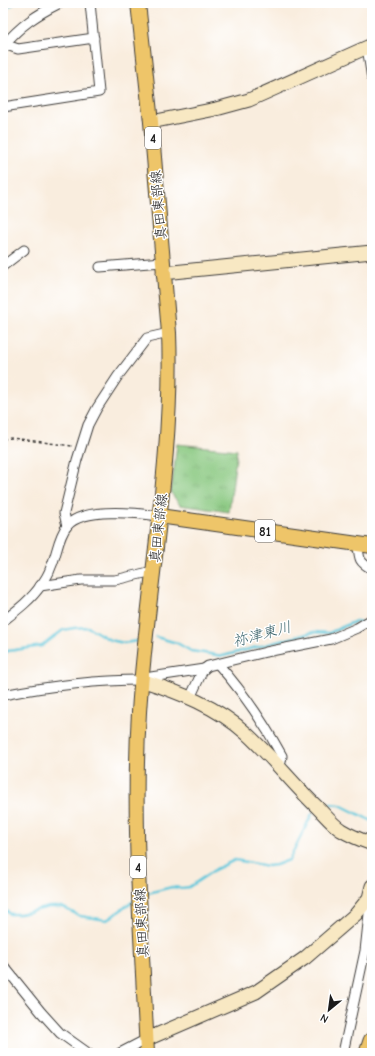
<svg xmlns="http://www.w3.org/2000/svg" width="375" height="1056" font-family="'Comic Neue','Klee One',sans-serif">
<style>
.grass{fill:url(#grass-tufts);stroke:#52724e}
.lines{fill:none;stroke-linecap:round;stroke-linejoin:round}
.stream{stroke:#60c8dc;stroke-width:2.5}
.street-casing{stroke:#3d3b39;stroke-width:11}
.secondary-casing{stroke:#3d3b39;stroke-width:15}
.primary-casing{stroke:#3d3b39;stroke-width:16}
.highway-casing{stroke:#3d3b39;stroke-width:19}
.path{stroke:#3d3b39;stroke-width:1.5;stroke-dasharray:3 3;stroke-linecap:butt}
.street{stroke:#fff;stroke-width:9}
.secondary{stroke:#f8e8c3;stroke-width:13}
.primary{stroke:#eec569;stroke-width:14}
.highway{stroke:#eec569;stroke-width:17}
.labels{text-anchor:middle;stroke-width:3;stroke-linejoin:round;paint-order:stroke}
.shield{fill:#fff;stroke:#606060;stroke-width:1}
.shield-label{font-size:13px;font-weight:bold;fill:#1c1c1c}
.street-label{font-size:14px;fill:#1c1c1c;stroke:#fff}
.water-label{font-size:15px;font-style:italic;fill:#376169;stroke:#fff}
</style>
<defs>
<pattern id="grass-tufts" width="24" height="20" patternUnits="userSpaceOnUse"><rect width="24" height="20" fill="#89c880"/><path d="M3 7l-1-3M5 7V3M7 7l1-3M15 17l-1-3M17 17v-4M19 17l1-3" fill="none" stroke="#76ab6e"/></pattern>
</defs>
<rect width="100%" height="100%" fill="#fff"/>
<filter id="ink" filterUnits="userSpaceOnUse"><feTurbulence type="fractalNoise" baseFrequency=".025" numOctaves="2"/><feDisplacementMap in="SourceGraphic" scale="8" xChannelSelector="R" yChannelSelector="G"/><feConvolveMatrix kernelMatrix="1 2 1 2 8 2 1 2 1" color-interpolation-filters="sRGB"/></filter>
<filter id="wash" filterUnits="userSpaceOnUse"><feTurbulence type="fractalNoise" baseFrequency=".012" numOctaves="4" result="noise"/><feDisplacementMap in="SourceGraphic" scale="16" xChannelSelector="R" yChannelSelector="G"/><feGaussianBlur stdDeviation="0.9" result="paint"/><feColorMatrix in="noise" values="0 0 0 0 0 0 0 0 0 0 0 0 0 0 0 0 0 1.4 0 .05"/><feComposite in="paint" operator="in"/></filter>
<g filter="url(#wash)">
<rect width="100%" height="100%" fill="#f9edde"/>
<polygon class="grass" points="177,444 237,450 229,512 180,505 171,493"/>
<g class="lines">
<g class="stream">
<polyline points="3,10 15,3"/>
<polyline points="156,637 177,643 191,651 223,656 314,632 329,633 356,621 360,622"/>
<polyline points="3,653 8,651 42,646 63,630 74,628 88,627 110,640 124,643 137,641"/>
<polyline points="331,804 340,805 372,821"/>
<polyline points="144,894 172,887 182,888 189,887 216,869 235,860 268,866 276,865 289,860 312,814"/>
<polyline points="3,908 10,914 20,914 49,907 62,907 80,916 107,920 135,900"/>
</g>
</g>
</g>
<g filter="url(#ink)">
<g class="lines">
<defs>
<g id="street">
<polyline points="4,44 18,49 94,38"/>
<path d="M 3,46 C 21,25 36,15 60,3"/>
<polyline points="367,47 372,79"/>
<polyline points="3,107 99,92 90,3"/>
<polyline points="3,266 24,250"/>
<polyline points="100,267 162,262"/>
<polyline points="67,526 64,513 77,460 88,425 97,408 118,376 147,338 169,333"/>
<path d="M 358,545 C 359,559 359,562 372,569"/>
<polyline points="40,586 81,580 115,580 153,571"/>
<path d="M 3,621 C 16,611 32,599 41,585 C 45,580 49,573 51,567 C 57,554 58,537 67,526 C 82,507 137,513 159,516"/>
<path d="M 218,664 C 243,692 264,723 282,756 L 281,762 L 277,765"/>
<polyline points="151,677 204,669"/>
<path d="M 3,695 C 49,686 95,680 141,680"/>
<polyline points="190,698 202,672 204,669 208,666 266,652 331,639 357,628 372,619"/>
<polyline points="3,965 41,1012 60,1033 88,1053"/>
<polyline points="120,1053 147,1039"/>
<polyline points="343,1053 365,951 371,895"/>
</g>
<g id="secondary">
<polyline points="151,122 216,109 249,100 372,45"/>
<polyline points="163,273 372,252"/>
<path d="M 141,680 C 179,692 218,707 247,734 C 272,757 293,784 317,807 C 325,815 332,824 341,830 C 351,836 361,840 372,844"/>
<polyline points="147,1039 256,992 305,958 356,914 369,898 372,886"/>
</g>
<g id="primary">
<path d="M 138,3 L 151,122 L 169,333 C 174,460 147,586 139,712 C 132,826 142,940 147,1053"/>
<polyline points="159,516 372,546"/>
</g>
<polyline id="highway" points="368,1053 372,1041"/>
</defs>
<use href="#street" class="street-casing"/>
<use href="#secondary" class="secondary-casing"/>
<use href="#primary" class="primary-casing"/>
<use href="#highway" class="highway-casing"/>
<polyline class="path" points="3,439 12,438 72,446"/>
<use href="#street" class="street"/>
<use href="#secondary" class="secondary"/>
<use href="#primary" class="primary"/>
<use href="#highway" class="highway"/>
</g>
</g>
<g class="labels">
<g class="shield">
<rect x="145" y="127" width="16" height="22" rx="3"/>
<rect x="255" y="520" width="20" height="22" rx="3"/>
<rect x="130" y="856" width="16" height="22" rx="3"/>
</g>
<g class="shield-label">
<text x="153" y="143">4</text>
<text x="265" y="536">81</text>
<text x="138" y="872">4</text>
</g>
<g class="street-label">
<text transform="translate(158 205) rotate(-95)" y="5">真田東部線</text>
<text transform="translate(158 528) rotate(-84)" y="5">真田東部線</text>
<text transform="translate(141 923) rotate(-93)" y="5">真田東部線</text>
</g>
<g class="water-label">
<text transform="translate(262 634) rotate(-15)" y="5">祢津東川</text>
</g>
</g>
<rect width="375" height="1056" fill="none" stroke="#fff" stroke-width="16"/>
<g transform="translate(329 1010) rotate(209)" stroke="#ffffff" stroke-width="3" paint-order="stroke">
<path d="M0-3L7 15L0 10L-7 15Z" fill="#1c1c1c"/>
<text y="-6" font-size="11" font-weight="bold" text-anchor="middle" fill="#1c1c1c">N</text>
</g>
</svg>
